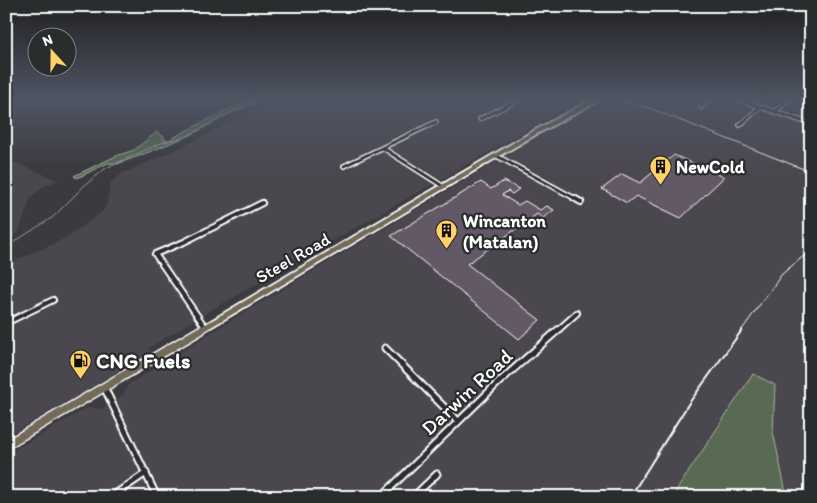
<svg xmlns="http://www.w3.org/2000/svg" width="817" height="503" font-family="Itim,sans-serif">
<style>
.built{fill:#4b474f}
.green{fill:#596a53;stroke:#acb4a9}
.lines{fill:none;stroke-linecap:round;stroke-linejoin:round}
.stream{stroke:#92a1a8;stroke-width:1}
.building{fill:#635866;stroke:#fff}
.street-far2-casing{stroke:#fff;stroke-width:6}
.street-far1-casing{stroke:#fff;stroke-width:8}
.street-casing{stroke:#fff;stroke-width:9}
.primary-far2-casing{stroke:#fff;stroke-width:8}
.primary-far1-casing{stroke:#fff;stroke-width:9}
.primary-casing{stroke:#fff;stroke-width:11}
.street-far2{stroke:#2a2d2e;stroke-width:3}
.street-far1{stroke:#2a2d2e;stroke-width:4}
.street{stroke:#2a2d2e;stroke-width:5}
.primary-far2{stroke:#736b5a;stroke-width:4.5}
.primary-far1{stroke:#736b5a;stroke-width:5.5}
.primary{stroke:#736b5a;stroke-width:8}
.rail-far1{stroke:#fff;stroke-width:1}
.rail{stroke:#fff;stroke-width:2}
.labels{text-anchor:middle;stroke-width:4.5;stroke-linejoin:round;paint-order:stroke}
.poi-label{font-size:18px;font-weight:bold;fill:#fff;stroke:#2a2d2e;text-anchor:start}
.street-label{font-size:18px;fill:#fff;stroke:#2a2d2e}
.near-poi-label{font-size:21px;font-weight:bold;fill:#fff;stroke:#2a2d2e;text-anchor:start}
.near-street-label{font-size:21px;fill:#fff;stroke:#2a2d2e}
</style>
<rect width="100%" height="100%" fill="#3b3a3f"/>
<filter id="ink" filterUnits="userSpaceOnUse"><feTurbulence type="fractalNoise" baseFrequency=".02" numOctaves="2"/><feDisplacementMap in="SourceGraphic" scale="10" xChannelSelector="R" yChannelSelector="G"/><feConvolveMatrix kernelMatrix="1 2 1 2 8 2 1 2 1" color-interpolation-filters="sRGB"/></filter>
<g filter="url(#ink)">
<g class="built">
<polygon points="283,99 583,99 211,310 149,348 151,353 6,437 6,265 66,238 101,213 106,206 111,182 123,173 195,141 236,118 269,106"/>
<polygon points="604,99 811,99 811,497 6,497 6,455 88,407 101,409 123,395 128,385 225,324 594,103"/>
<polygon points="6,159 58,180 42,187 31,198 19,231 6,241"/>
</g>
<g class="green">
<polygon points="255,99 281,99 269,106 266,103 260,102 232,112 183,138 139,156 117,164 108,163 77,178 74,176 116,156 134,150 157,132 164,137 165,141 169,140 226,110"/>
<polygon points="753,374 775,385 773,432 787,497 672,497"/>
</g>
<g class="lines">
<polyline class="stream" points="14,242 53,217 84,186 106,168 161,143 189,136 231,113 266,99"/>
</g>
<g class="building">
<polygon points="674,155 724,177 681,218 636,196 627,203 602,189 622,174 640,183"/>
<polygon points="504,181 519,189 512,194 508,191 502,195 518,205 525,201 540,210 547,206 554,210 543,218 537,214 467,264 540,320 519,339 391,236 481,182 491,189"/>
</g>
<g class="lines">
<defs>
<g id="street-far2">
<polyline points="737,99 811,124"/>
<polyline points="701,107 712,99"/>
<polyline points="775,112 789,99"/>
<polyline points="480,119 520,99"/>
<polyline points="740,125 760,107"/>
<polyline points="383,148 444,187"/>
<polyline points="497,156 576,199"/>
<polyline points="344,166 436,122"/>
</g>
<g id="street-far1">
<polyline points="574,198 581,202"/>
<polyline points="6,323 53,300"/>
<polyline points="205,327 155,254 184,242 262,203"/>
<polyline points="557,331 577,313"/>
</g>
<g id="street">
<polyline points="385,348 458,421"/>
<polyline points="104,387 157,497"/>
<polyline points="111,497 146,473"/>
<polyline points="381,497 499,382 558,330"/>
<polyline points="413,497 437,474"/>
</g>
<polyline id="primary-far2" points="422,199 536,132 597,99"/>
<polyline id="primary-far1" points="199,331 424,198"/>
<polyline id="primary" points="6,445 201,330"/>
</defs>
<use href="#street-far2" class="street-far2-casing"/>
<use href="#street-far1" class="street-far1-casing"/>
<use href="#street" class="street-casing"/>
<use href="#primary-far2" class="primary-far2-casing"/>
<use href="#primary-far1" class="primary-far1-casing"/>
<use href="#primary" class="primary-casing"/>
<use href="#street-far2" class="street-far2"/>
<use href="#street-far1" class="street-far1"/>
<use href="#street" class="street"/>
<use href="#primary-far2" class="primary-far2"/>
<use href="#primary-far1" class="primary-far1"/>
<use href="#primary" class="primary"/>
<g class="rail-far1">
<polyline points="614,100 649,108 811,172"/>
<polyline points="741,331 782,274 811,250"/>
</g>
<polyline class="rail" points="630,497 689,403 742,330"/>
</g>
</g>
<linearGradient id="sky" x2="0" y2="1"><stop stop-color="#202023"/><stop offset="0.59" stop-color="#4f5563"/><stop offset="1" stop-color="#4f5563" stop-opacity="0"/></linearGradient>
<rect width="817" height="169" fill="url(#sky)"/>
<defs>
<symbol id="building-pin" viewBox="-11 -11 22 30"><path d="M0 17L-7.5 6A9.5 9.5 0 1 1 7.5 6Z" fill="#ffd166" stroke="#2a2d2e"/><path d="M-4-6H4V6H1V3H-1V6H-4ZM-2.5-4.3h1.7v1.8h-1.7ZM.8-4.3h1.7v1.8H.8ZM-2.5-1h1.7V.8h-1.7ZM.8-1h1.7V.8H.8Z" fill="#111"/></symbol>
<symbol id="fuel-pin" viewBox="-11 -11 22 30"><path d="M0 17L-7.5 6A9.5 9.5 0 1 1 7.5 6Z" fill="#ffd166" stroke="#2a2d2e"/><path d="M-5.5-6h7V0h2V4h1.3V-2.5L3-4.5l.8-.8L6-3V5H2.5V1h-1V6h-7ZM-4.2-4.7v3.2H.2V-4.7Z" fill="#111"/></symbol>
</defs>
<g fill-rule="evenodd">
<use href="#building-pin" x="648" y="154" width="25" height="34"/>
<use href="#building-pin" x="434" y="218" width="25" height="34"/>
<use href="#fuel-pin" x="68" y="348" width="25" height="34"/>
</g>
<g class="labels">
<g class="poi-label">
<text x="676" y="173">NewCold</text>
<text x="463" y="227">Wincanton<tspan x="463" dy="21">(Matalan)</tspan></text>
</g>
<g class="street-label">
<text transform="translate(293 258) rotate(-30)" y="6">Steel Road</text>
</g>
<g class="near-poi-label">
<text x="96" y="368">CNG Fuels</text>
</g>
<g class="near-street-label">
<text transform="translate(467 392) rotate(-43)" y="7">Darwin Road</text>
</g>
</g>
<rect width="817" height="503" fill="none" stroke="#2a2d2e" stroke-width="25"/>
<rect x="12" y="12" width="792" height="478" fill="none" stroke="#fff" stroke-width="2" filter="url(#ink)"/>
<g transform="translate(52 52) rotate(339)"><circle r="24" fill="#2a2d2e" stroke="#7f8182"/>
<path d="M0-4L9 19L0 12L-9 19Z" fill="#ffd166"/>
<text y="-8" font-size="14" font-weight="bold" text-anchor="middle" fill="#ffffff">N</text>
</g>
</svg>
